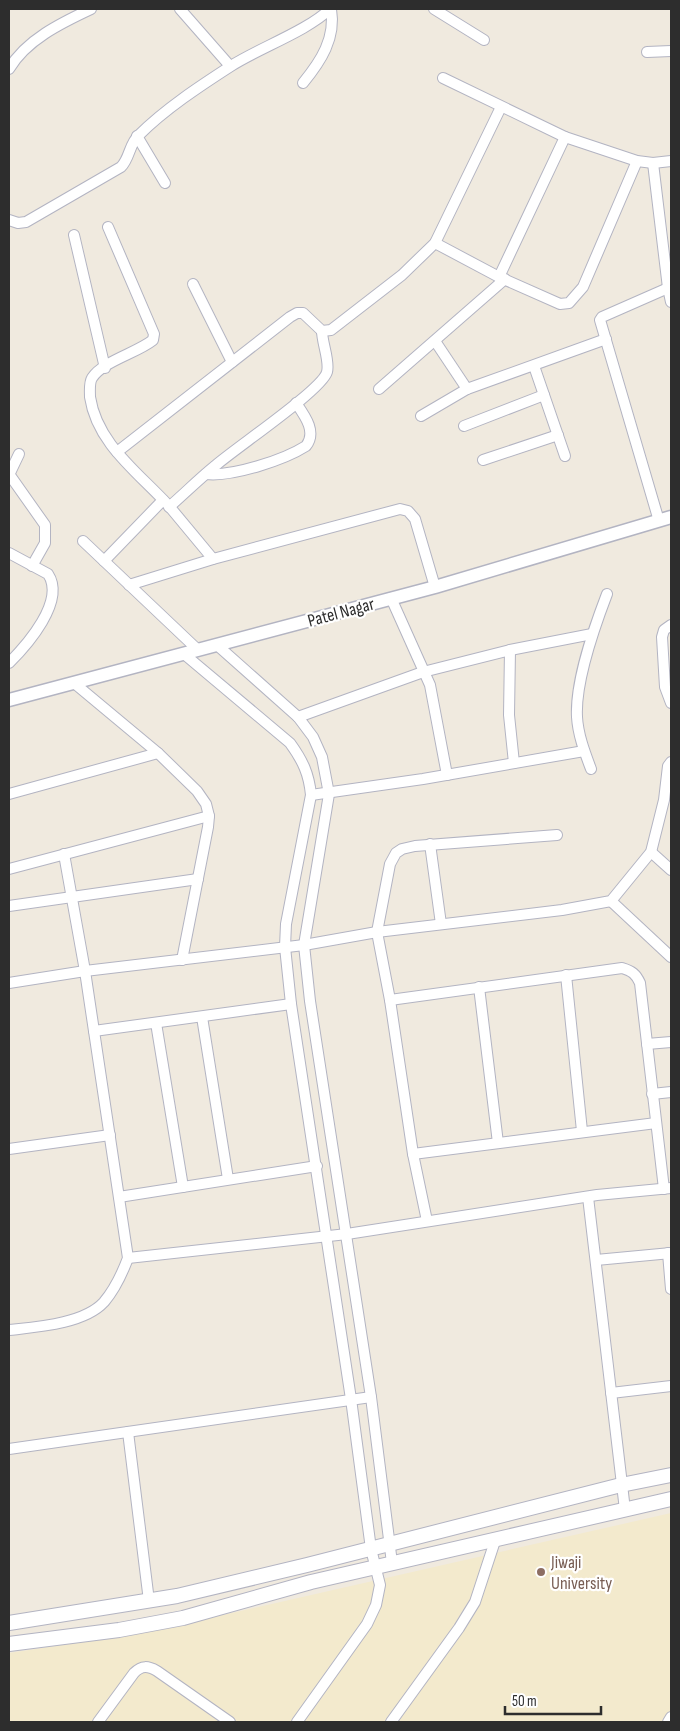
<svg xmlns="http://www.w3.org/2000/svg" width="680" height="1731" font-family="'Sofia Sans Condensed',sans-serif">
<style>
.education{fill:#f3eacd}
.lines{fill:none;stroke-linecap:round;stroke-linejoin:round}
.minor-casing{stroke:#b3b4c2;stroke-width:12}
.tertiary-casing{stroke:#b3b4c2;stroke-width:15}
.secondary-casing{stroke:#b3b4c2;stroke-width:16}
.minor{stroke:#fff;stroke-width:10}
.tertiary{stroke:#fff;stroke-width:12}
.secondary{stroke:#fff;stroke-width:14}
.education-dot{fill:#8d6e63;stroke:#fff;stroke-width:2}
.labels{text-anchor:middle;stroke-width:4.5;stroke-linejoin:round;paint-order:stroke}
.street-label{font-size:18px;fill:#2d2d2d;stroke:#fff}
.education-label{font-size:18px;fill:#785e54;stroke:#fff;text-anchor:start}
</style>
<rect width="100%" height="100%" fill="#f0eadf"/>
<polygon class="education" points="671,1513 671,1722 9,1722 9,1653 148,1632"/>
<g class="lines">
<defs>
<g id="minor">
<polyline points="180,9 230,66"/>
<polyline points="434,9 484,40"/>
<polyline points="647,52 671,51"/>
<path d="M 9,69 C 26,40 61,23 91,9"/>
<polyline points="443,78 565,137 637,161 653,163 671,161"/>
<path d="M 303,83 C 321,61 336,38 331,9"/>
<polyline points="137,136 165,183"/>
<polyline points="653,163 668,288 671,302"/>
<path d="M 9,220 L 18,223 L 26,222 L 121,167 C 130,158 129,144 139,135 C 165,109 200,86 231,66 C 259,48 307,31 330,9"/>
<path d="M 108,227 L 154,334 L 153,340 C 137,353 103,361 92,378 C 89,383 90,391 90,397 C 97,444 139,473 169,506 C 184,524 199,542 213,559"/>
<polyline points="74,235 105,368"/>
<polyline points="435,243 499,277 560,304 569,303 583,287 637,161"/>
<polyline points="499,277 565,137"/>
<polyline points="193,284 232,362"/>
<polyline points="435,341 467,389"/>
<polyline points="534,366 565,456"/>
<polyline points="379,389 505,279"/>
<polyline points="421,416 467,389 606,339"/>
<polyline points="464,426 544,395"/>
<polyline points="117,452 290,317 297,313 303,313 322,331 331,330 402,275 435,243 501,107"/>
<polyline points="483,460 558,435"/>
<polyline points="9,474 45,525 45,543 32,566"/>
<path d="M 206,474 C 232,477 284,460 306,446 C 317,432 305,416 296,403"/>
<polyline points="9,475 19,454"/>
<path d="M 169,507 C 185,493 199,479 215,466 C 234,449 322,390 327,372 C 330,361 322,343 322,331"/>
<polyline points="659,521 600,320 602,317 668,288"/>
<polyline points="83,541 198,650"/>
<path d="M 9,553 L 48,574 C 66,601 27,645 9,663"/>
<polyline points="104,561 163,500"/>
<polyline points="129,585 213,559 400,509 408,511 415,519 435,587"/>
<polyline points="391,598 430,685 447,775"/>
<polyline points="671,625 664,630 662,637 665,687 671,703"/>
<polyline points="217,645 298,717 313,737 322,757 329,794 304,945 310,1001 371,1397 392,1563"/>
<polyline points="510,650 509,715 514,763"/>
<path d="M 184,654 L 290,743 C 303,761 309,774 311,795 L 286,924 L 285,947 L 291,1004 L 351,1399 L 371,1549 L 380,1585 L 376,1605 L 367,1624 L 297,1722"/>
<polyline points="74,683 158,753 197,791 206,804 209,816 208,827 182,960"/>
<polyline points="298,717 423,672 510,650 592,634"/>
<path d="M 591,769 C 585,753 578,735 577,717 C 575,681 594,628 607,594"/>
<polyline points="9,794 158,753"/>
<polyline points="311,795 423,779 584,751"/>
<polyline points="430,844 441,924"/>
<polyline points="651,852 671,870"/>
<polyline points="9,869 209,816"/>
<polyline points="611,901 671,957"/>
<polyline points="9,906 198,879"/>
<polyline points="566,975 582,1131"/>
<polyline points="9,983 85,971 304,945 377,932 562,910 611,901 651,852 664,800 668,766 671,762"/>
<polyline points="479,987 498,1143"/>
<path d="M 390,1000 L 622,968 C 632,971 636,974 640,983 L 664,1189"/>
<polyline points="202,1017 228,1179"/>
<polyline points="156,1023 183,1187"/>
<polyline points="94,1031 291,1004"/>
<polyline points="647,1044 671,1042"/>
<polyline points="652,1094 671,1092"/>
<polyline points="9,1149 110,1135"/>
<polyline points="413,1154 656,1123"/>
<polyline points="119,1197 317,1166"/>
<polyline points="588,1197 625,1510"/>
<polyline points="427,1221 413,1154 390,1000 377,932 390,864 396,853 402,849 415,846 557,835"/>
<polyline points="668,1253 671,1289"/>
<polyline points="128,1258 347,1234 597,1195 671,1188"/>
<polyline points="596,1260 671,1253"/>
<path d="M 9,1330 C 36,1327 84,1324 104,1302 C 115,1289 122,1274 128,1258 L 85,971 L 64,854"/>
<polyline points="611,1393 671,1386"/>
<polyline points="128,1432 149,1601"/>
<polyline points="9,1449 371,1397"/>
<path d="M 98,1722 L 134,1673 C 142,1665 148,1666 157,1671 L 230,1722"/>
<polyline points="391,1722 459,1628 475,1602 495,1541"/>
<polyline points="668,1722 671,1717"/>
</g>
<polyline id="tertiary" points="9,700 435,587 671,517"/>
<g id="secondary">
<polyline points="9,1623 177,1596 307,1565 621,1485 671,1475"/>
<polyline points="9,1644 119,1630 183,1618 311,1582 671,1499"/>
</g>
</defs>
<use href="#minor" class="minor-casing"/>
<use href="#tertiary" class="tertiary-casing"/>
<use href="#secondary" class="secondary-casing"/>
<use href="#minor" class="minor"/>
<use href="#tertiary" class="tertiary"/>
<use href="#secondary" class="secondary"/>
</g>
<circle class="education-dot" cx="541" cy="1572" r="5"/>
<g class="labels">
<g class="street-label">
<text transform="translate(341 612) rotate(-15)" y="6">Patel Nagar</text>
</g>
<g class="education-label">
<text x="551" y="1568">Jiwaji<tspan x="551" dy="21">University</tspan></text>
</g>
</g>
<rect width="680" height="1731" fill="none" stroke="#2d2d2d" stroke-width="20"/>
<path d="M505 1706v8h96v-8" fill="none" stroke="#2d2d2d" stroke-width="2.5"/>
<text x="512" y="1706" font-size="15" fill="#2d2d2d" stroke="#ffffff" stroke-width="4" paint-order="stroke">50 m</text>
</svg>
